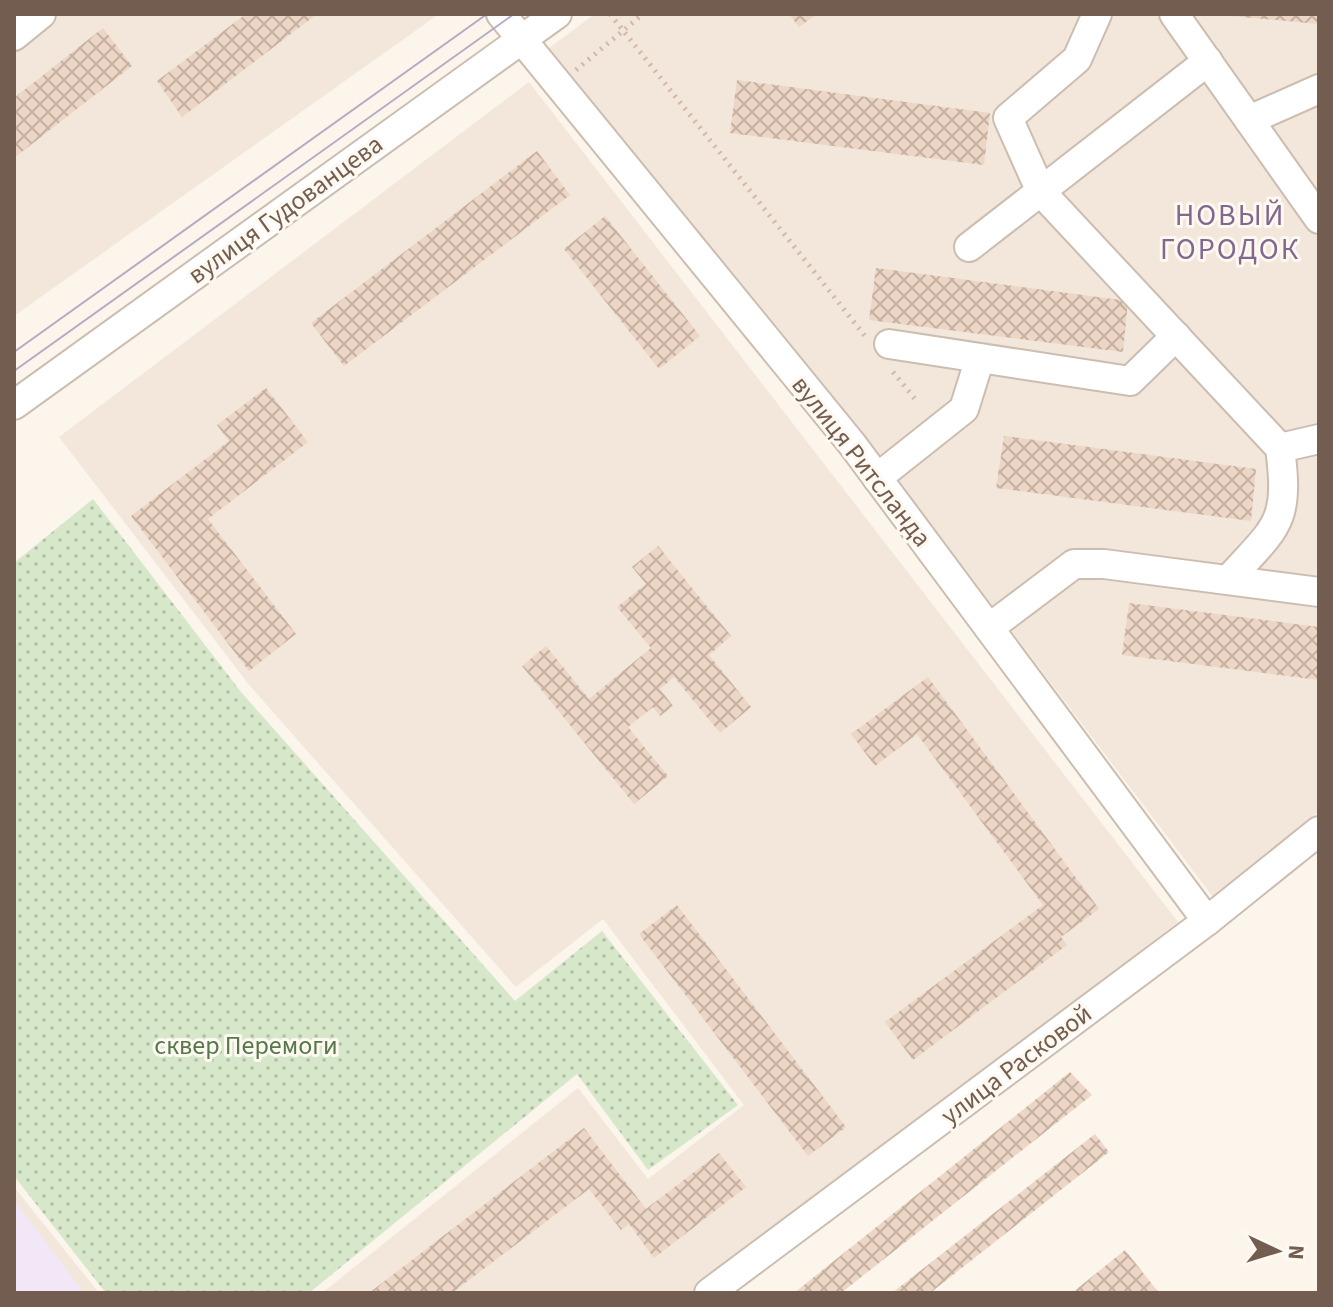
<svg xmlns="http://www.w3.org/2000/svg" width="1333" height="1307" font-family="'Source Sans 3',sans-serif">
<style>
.residential{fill:#f2e7da}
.education{fill:#f2e7f7}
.grass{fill:url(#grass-dots)}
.building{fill:url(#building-cross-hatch)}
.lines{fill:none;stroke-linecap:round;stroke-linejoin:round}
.minor-casing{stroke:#ccbdb1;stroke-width:32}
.path{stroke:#d2b9a8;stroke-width:5;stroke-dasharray:2 6;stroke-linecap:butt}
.minor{stroke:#fff;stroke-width:28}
.tram{stroke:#b8a9c4;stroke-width:2}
.labels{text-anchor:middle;stroke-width:6;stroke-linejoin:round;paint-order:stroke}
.street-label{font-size:26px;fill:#735d50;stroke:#fdf9f1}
.park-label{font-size:26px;fill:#56784a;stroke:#fdf9f1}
.quarter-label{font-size:30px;letter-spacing:2px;fill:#82688e;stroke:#fdf9f1}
</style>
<defs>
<pattern id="grass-dots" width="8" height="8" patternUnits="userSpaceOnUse" patternTransform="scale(2)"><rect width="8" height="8" fill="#d6e7ca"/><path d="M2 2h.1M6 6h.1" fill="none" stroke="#b2bea6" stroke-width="1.8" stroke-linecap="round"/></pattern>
<pattern id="building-cross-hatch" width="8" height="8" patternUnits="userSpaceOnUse" patternTransform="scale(2)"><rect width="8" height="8" fill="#edd6c5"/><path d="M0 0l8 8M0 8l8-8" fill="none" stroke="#c4b1a2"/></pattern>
</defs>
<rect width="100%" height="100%" fill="#fbf5eb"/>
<g class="residential">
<polygon points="14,14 439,14 14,316"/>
<polygon points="595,14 1319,14 1319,811 1213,897 858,428 549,48"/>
<polygon points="529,82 1178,922 701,1293 322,1293 578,1088 648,1179 744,1105 603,919 516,987 250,686 59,437"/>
<polygon points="14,1187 99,1293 14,1293"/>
</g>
<polygon class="education" points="14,1200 84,1293 14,1293"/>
<polygon class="grass" points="93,499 241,692 515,1001 602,931 738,1105 648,1170 577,1074 309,1293 106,1293 14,1176 14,645 17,642 14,638 14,563"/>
<g class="building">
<polygon points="246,14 317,14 182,117 157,81"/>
<polygon points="789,14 817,14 799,27"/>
<polygon points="1232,14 1319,14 1319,24 1232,16"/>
<polygon points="103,28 132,66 14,158 14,98"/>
<polygon points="737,80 990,113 984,165 730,133"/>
<polygon points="537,151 570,195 344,366 311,323"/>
<polygon points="605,216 700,336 659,369 564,249"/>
<polygon points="876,268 1128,301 1123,352 869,320"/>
<polygon points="266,388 308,442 208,519 296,634 249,671 131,516 229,441 217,425"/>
<polygon points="1004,436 1256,469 1251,521 996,488"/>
<polygon points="658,546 731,636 709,655 751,707 720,733 674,677 660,689 673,706 660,716 653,707 628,727 668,776 634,804 522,666 546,646 589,699 651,648 617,607 646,584 632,567"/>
<polygon points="1129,603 1319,627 1319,680 1122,655"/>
<polygon points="928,677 1099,909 1061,937 1067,945 913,1060 885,1022 1043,905 917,734 875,766 851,734"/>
<polygon points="677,905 846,1127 808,1156 639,934"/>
<polygon points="1070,1072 1092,1095 841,1293 794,1293"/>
<polygon points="584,1128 646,1209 719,1153 746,1187 654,1258 629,1224 621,1230 589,1189 452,1293 369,1293"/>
<polygon points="1095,1134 1109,1152 930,1293 892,1293"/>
<polygon points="1125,1250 1159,1293 1072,1293"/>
</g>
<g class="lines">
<defs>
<g id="minor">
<polyline points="501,14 852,444 1207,921"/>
<path d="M 1097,14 L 1077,59 L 1008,118 L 1041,192 L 1280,448 C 1290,523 1277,526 1229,579"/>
<polyline points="1174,14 1319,219"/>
<polyline points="14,36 41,14"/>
<polyline points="1249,120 1319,89"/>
<polyline points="969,247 1208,61"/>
<polyline points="889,344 1130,381 1176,336"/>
<polyline points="14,405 557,14"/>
<polyline points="1280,448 1319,439"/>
<polyline points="877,478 964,409 980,358"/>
<polyline points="989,628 1074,564 1104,564 1319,592"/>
<polyline points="709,1293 1207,921 1319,831"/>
</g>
</defs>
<use href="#minor" class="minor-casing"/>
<g class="path">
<polyline points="610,14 865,336"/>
<polyline points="576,70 643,14"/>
<polyline points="893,372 915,399"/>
</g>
<use href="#minor" class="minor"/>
<g class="tram">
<polyline points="14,352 487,14"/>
<polyline points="14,371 514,14"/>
</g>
</g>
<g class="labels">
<g class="street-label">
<text transform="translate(285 209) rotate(-36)" y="9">вулиця Гудованцева</text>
<text transform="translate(862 461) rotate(52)" y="9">вулиця Ритсланда</text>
<text transform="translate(1016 1064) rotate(-37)" y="9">улица Расковой</text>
</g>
<g class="park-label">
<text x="246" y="1054">сквер Перемоги</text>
</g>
<g class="quarter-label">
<text x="1230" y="225">НОВЫЙ<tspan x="1230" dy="34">ГОРОДОК</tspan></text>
</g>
</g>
<rect width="1333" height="1307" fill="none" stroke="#735d50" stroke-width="32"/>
<g transform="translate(1277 1251) rotate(94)" stroke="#fdf9f1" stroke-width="6" paint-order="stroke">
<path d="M0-6L14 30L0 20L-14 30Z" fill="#735d50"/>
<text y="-12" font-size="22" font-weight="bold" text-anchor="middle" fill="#735d50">N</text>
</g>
</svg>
